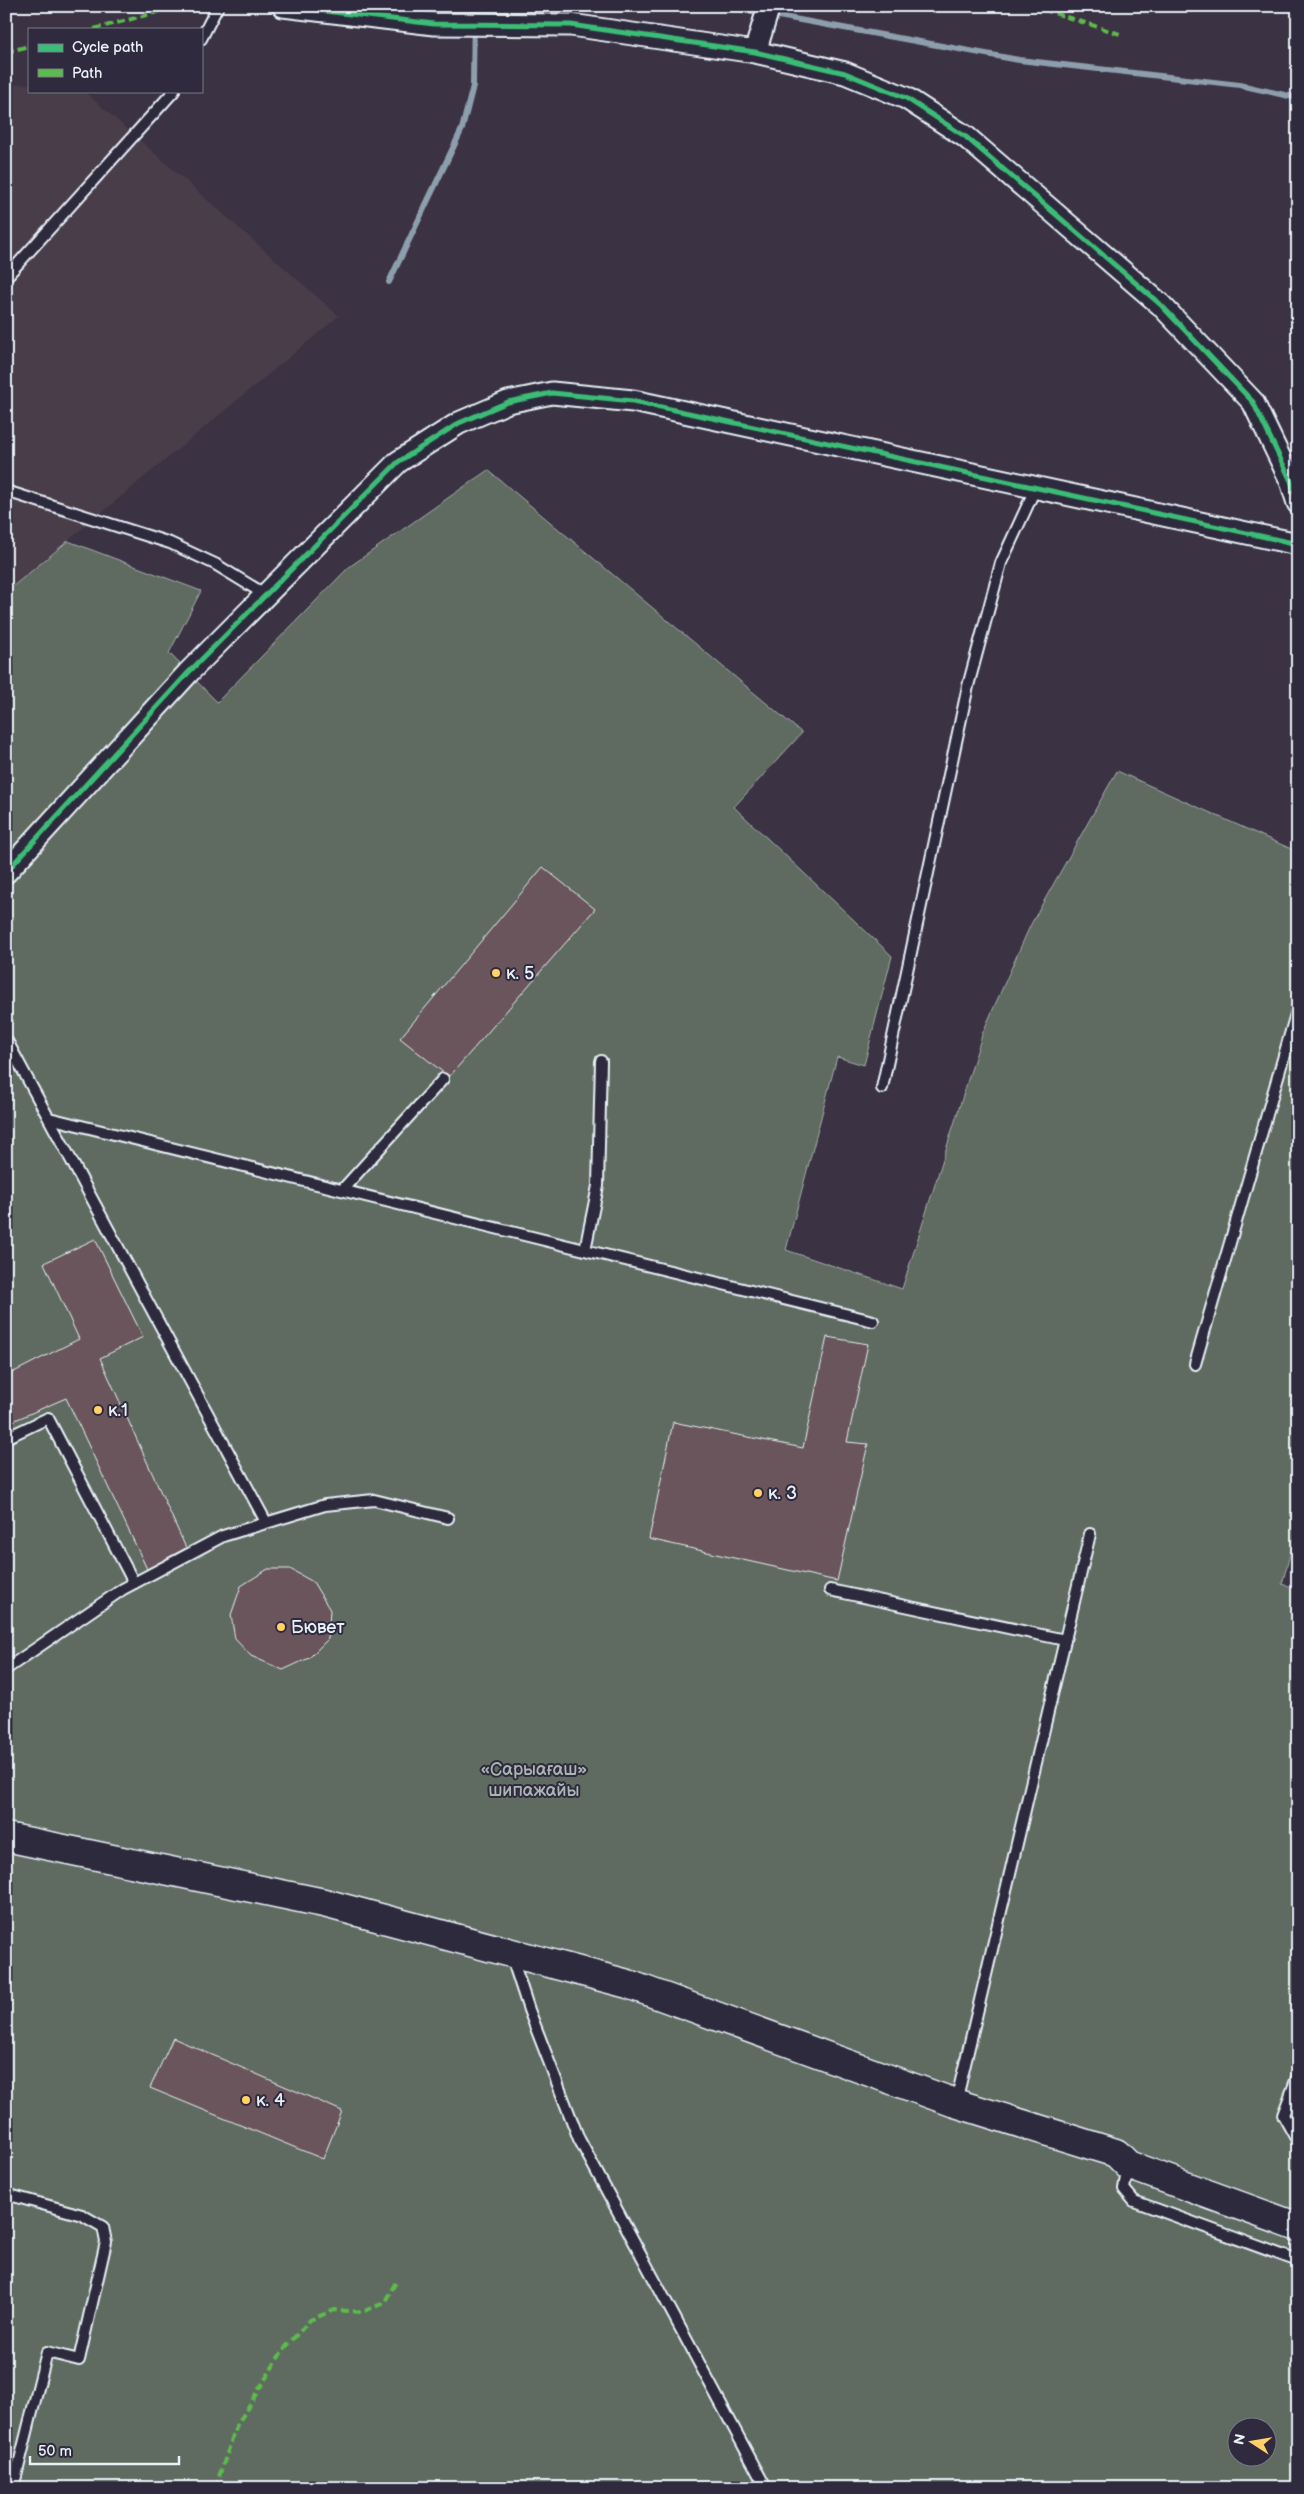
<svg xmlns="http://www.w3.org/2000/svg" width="1304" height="2494" font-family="'Balsamiq Sans',sans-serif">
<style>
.built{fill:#493c4a}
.green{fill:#5f6b61;stroke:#a4aeac;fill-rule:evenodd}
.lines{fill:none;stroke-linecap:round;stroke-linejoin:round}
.stream{stroke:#8d9ead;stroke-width:6}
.building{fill:#6b545c;stroke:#e8f1f8}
.lane-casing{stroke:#e8f1f8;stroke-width:14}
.street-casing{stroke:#e8f1f8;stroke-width:25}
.secondary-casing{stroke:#e8f1f8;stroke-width:31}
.lane{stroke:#2f2a3d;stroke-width:10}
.street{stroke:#2f2a3d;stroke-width:21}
.secondary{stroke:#2f2a3d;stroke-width:28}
.quiet{stroke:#5cbc4b;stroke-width:4;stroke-dasharray:8 4;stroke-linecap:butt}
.cycleway-casing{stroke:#2f2a3d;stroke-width:8}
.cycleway{stroke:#3abd76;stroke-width:5}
.poi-dot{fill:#ffd166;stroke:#2f2a3d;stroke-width:2}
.labels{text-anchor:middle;stroke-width:4;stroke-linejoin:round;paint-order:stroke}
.poi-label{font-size:18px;fill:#e8f1f8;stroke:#2f2a3d;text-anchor:start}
.park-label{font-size:18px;fill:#aab5b4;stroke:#2f2a3d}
</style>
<rect width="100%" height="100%" fill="#3b3243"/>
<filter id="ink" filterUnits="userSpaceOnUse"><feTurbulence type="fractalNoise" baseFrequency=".02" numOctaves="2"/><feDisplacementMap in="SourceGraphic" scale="10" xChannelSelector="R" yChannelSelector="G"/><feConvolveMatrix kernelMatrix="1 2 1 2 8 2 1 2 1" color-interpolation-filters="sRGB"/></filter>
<g filter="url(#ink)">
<polygon class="built" points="29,84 29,91 84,91 339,316 6,592 6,85"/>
<path class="green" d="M 488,470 L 802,733 L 734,807 L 892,956 L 864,1065 L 837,1057 L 786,1250 L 902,1289 L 983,1032 L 1030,926 L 1117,771 L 1298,852 L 1298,1525 L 1282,1584 L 1298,1590 L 1298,2488 L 6,2488 L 6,592 L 68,541 L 201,591 L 169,653 L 217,702 L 349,567 ZM 1236,2426 L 1266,2426 L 1266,2456 L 1236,2456 Z"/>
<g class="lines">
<g class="stream">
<polyline points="723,6 1019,60 1240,85 1298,98"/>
<polyline points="389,282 462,129 473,86 474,6"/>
</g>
</g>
<g class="building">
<polygon points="543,867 595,909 449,1077 400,1038"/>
<polygon points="95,1239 143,1337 100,1358 186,1548 147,1569 66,1398 6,1424 6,1376 79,1339 44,1263"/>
<polygon points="827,1337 868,1344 847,1442 868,1444 837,1581 649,1539 673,1422 803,1448"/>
<polygon points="268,1569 290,1569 313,1582 330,1610 328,1639 309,1658 283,1670 251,1656 235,1639 231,1615 241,1586"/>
<polygon points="173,2038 342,2111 323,2159 150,2088"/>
</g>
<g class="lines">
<defs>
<g id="lane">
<polyline points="201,39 218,6"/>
<polyline points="6,277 174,91"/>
<polyline points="6,491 170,543 215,564 266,595"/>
<polyline points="6,1039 266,1522"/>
<polyline points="882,1088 968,686 1001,563 1036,487"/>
<polyline points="49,1118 873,1321"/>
<polyline points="342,1190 443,1079"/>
<polyline points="585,1250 598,1186 601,1061"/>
<polyline points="1195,1364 1298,1007"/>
<polyline points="6,1438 48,1418 134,1583"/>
<polyline points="830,1590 1065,1640"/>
<polyline points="6,1669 123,1589 223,1536 325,1505 374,1500 448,1518"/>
<polyline points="511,1955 529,2010 579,2139 766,2488"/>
<polyline points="1298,2075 1283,2115 1298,2142"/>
<polyline points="956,2102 1090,1534"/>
<polyline points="1128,2165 1124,2189 1134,2201 1298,2261"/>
<polyline points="6,2194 82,2215 103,2227 106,2242 79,2360 47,2352 13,2488"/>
</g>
<g id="street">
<polyline points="283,6 434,24 571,25 755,52 845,73 906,98 966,137 1160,304 1253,402 1291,481 1298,503"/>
<polyline points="755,52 769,6"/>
<polyline points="6,872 188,673 398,462 459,423 508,402 552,393 633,401 1298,544"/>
</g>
<polyline id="secondary" points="6,1837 324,1903 628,1984 955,2103 1116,2153 1128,2165 1298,2227"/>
</defs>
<use href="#lane" class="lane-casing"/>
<use href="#street" class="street-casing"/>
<use href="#secondary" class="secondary-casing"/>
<use href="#lane" class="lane"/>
<use href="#street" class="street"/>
<use href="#secondary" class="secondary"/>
<g class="quiet">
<polyline points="1032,6 1123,35"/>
<polyline points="94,29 180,6"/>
<polyline points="6,52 29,46"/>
<polyline points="215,2488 237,2425 283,2350 310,2320 334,2310 362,2312 384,2303 396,2282"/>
</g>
<defs>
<g id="cycleway">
<polyline points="283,6 434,24 571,25 755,52 845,73 906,98 966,137 1160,304 1253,402 1291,481 1298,503"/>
<polyline points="6,872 188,673 398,462 459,423 508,402 552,393 633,401 1298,544"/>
</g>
</defs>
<use href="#cycleway" class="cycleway-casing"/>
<use href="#cycleway" class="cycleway"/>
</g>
</g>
<g class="poi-dot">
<circle cx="496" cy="973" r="5"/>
<circle cx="98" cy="1410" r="5"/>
<circle cx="758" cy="1493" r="5"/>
<circle cx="281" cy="1627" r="5"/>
<circle cx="246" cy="2100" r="5"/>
</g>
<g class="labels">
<g class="poi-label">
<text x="506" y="979">к. 5</text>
<text x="108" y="1416">к.1</text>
<text x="768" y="1499">к. 3</text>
<text x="291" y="1633">Бювет</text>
<text x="256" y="2106">к. 4</text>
</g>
<g class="park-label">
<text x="534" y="1775">«Сарыағаш»<tspan x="534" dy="21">шипажайы</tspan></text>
</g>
</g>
<rect width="1304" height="2494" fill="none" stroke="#2f2a3d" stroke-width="25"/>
<rect x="12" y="12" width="1279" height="2469" fill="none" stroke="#e8f1f8" stroke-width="2" filter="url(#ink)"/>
<rect x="28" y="28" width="175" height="65" fill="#2f2a3d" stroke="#797a88"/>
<rect x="38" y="44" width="25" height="8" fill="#3abd76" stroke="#797a88"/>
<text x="72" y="52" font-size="15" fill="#e8f1f8">Cycle path</text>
<rect x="38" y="69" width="25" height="8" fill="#5cbc4b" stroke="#797a88"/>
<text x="72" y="78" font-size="15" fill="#e8f1f8">Path</text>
<g transform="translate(1252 2442) rotate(282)"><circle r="24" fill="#2f2a3d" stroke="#797a88"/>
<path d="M0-4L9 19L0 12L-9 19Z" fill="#ffd166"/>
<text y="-8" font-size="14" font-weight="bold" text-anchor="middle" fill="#e8f1f8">N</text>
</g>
<path d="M30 2456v8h149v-8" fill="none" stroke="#e8f1f8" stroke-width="2.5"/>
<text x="38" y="2456" font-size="15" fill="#e8f1f8" stroke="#2f2a3d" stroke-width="4" paint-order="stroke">50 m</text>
</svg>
